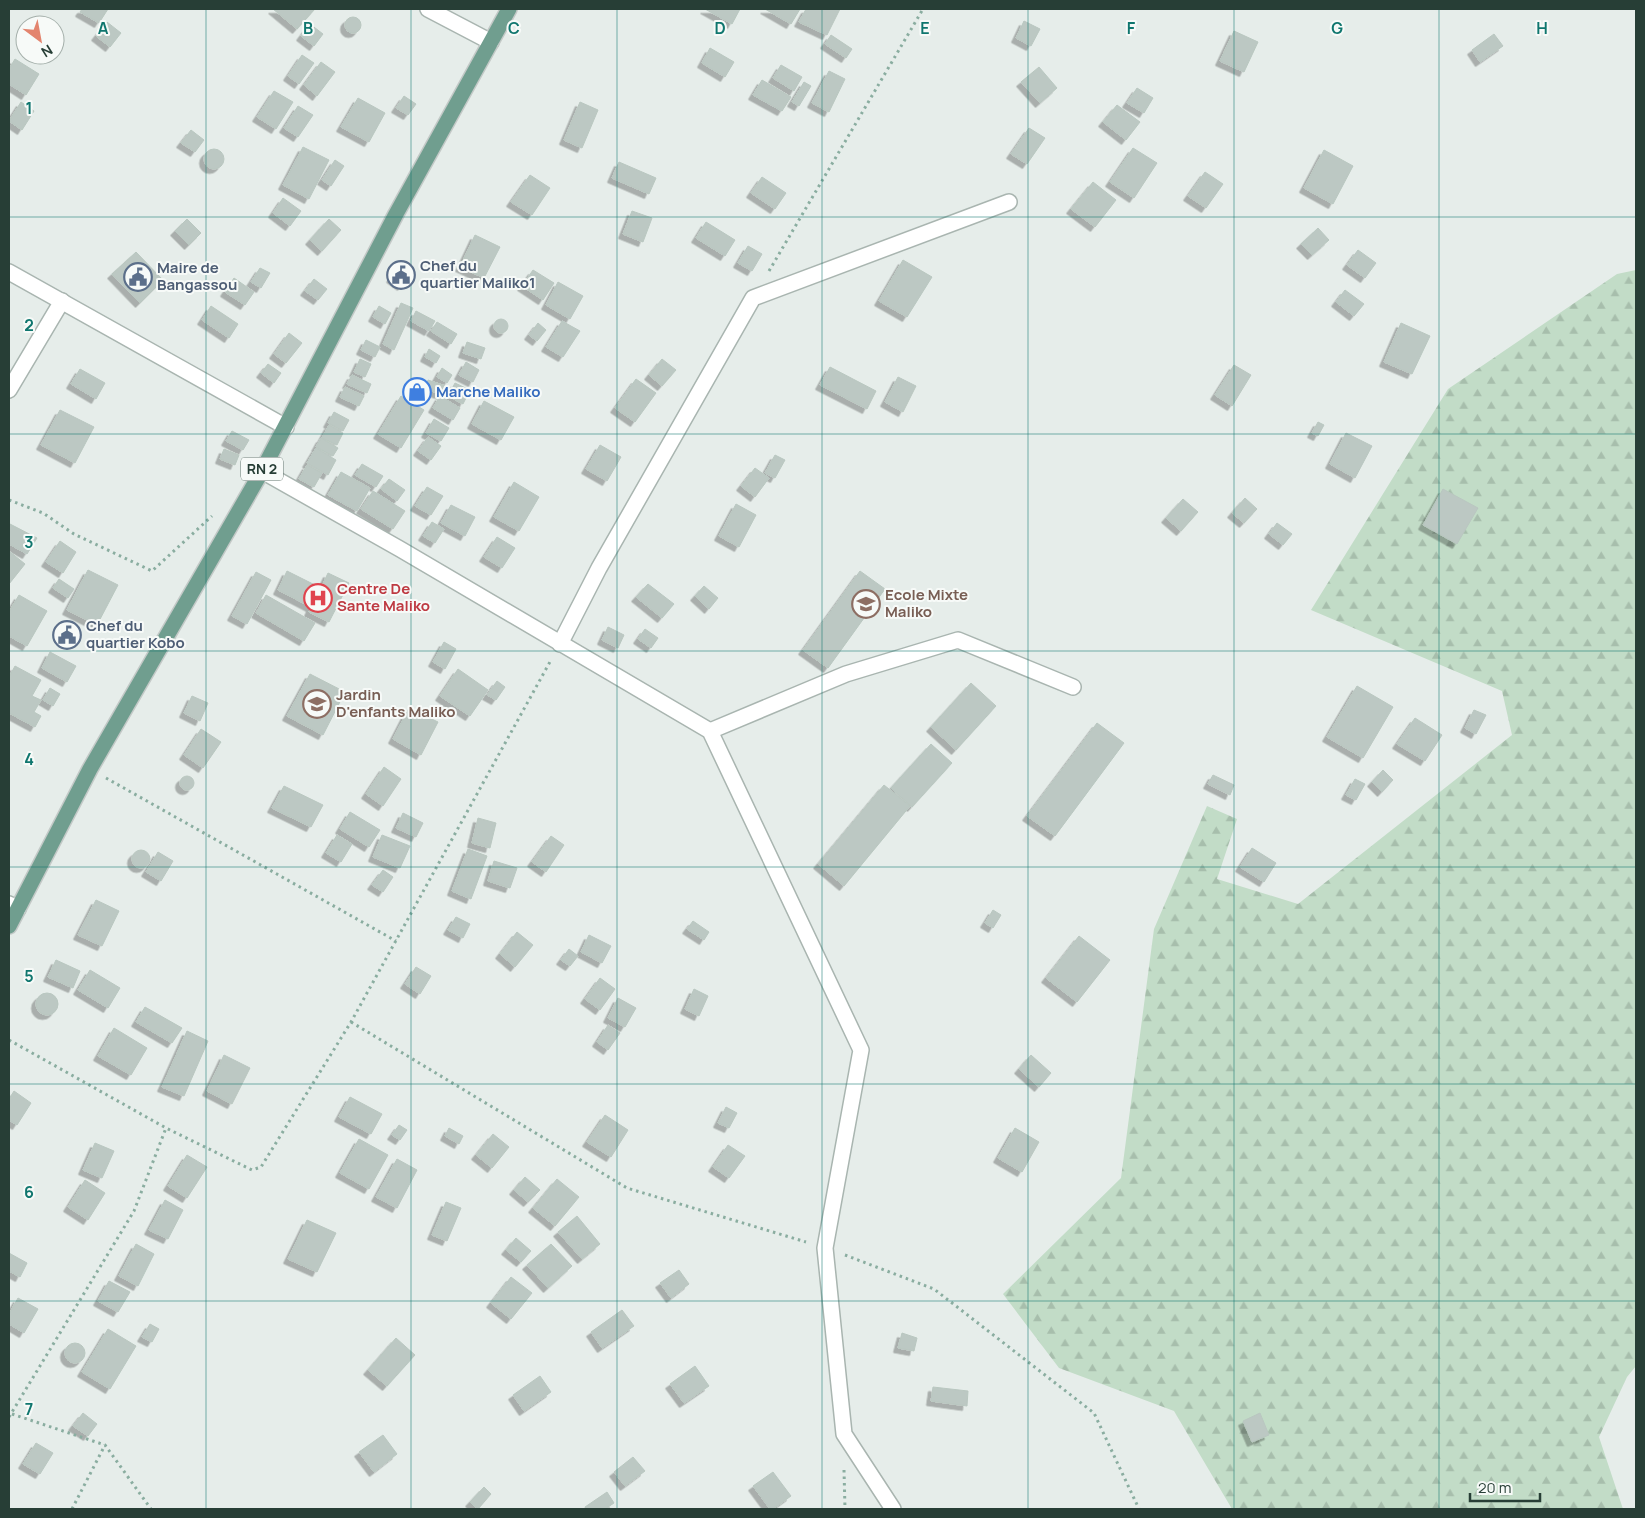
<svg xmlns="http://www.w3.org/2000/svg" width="1645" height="1518" font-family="Manrope,sans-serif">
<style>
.forest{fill:url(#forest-firs)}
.building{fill:#bcc8c3;stroke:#b9c7c0;filter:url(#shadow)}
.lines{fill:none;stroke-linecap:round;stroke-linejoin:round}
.minor-casing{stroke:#a9b5b0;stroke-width:18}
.major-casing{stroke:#c3c9c7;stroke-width:18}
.path{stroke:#8aada0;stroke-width:3;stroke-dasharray:2.5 4;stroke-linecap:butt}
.minor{stroke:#fff;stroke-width:15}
.major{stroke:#709e8f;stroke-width:15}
.grid{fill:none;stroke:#0f766e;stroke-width:1;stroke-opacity:0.55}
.labels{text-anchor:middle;stroke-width:4;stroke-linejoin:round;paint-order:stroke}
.shield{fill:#f7faf8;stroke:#657670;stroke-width:1}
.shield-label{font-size:14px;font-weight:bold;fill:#273e36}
.service-label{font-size:15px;font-weight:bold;fill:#4e5e75;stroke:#f7faf8;text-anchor:start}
.shop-label{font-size:15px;font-weight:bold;fill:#366cbe;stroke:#f7faf8;text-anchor:start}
.health-label{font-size:15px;font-weight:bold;fill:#be3a42;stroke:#f7faf8;text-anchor:start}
.education-label{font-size:15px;font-weight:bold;fill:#785e54;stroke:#f7faf8;text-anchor:start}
.grid-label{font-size:16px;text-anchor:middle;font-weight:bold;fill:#0f766e;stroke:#f7faf8;stroke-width:4;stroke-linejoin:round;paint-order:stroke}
</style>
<defs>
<pattern id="forest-firs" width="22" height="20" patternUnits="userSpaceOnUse" patternTransform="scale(1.25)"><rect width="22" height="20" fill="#c2dcc7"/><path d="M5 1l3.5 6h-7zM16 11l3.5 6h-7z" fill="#a7beac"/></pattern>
<filter id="shadow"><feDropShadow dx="-4.5" dy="4.5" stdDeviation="0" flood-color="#0004"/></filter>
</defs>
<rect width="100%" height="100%" fill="#e6edea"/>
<polygon class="forest" points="1636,270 1636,1366 1627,1377 1599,1437 1623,1509 1232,1509 1174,1411 1059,1368 1003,1294 1121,1178 1154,929 1207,806 1237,819 1217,879 1298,904 1512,735 1502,691 1311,610 1448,389 1617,274"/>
<g class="building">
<polygon points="82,9 108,9 99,23 80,12"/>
<polygon points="273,9 315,9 297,29"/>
<polygon points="705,9 740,9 732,24"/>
<polygon points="765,9 800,9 791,24"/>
<polygon points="806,9 840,9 827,35 799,22"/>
<circle cx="353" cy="25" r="8"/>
<polygon points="1024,21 1040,29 1031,46 1016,38"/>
<polygon points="107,22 121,33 110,47 96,36"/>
<polygon points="310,24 323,34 314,46 301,36"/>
<polygon points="1234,31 1258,42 1244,72 1220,61"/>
<polygon points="1494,34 1503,46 1480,62 1472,50"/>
<polygon points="831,35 852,49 846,58 825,44"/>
<polygon points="710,48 734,62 725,77 702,63"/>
<polygon points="302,55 314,63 299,84 288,76"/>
<polygon points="15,59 39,74 26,95 9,84 9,69"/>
<polygon points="321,62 335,72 317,96 304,85"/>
<polygon points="781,65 802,77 794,91 773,78"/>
<polygon points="1039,67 1057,88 1040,103 1021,82"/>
<polygon points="829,71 845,79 829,112 812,103"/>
<polygon points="762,80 791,97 782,111 753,95"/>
<polygon points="804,82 811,86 799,106 792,102"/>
<polygon points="1137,88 1153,98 1144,113 1127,103"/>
<polygon points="274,91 293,102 276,129 257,117"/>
<polygon points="404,96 416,104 408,115 396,108"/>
<polygon points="358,98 385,113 369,142 341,127"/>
<polygon points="21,102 34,111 22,130 9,121"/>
<polygon points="580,102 598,110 582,148 564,140"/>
<polygon points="1117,105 1140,122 1126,140 1103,122"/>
<polygon points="298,106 313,115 298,137 284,128"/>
<polygon points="1029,128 1045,138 1027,164 1011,154"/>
<polygon points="191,130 204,140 195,152 181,143"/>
<polygon points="303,147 329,160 309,199 283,185"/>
<polygon points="1133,148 1157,163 1134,198 1110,182"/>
<circle cx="214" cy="159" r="10"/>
<polygon points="1324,150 1353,166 1333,204 1304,188"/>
<polygon points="335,160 344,166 331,186 322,180"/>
<polygon points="619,162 656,178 649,194 612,178"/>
<polygon points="1205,172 1223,184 1206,208 1188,196"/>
<polygon points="530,175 550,188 532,215 511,202"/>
<polygon points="762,177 786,193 775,209 751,193"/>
<polygon points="1093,182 1116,200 1095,227 1071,209"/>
<polygon points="283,198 301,211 290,226 273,213"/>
<polygon points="632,211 652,218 643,242 623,234"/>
<polygon points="187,219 201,233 189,245 175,231"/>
<polygon points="329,219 341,230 322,251 310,240"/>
<polygon points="706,222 735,240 725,256 696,238"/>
<polygon points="1318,228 1329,240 1312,255 1301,244"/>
<polygon points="475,235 500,247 484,278 460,267"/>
<polygon points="748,246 762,254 752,271 738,263"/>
<polygon points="1358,250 1376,263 1365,278 1347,265"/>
<polygon points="136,252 163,280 140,303 112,274"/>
<polygon points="903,260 932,277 907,317 879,301"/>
<polygon points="400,264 411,272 402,286 391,278"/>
<polygon points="260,268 270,273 261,288 251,282"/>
<polygon points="533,270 554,283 543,300 522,286"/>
<polygon points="234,278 254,292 245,305 225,292"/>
<polygon points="314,279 327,289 318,300 305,291"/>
<polygon points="558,282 583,296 570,319 546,305"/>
<polygon points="1345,290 1364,304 1354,316 1336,302"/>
<polygon points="401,303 413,308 394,350 383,344"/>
<polygon points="211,306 238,324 229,338 202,320"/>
<polygon points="379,306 391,313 385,324 373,317"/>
<polygon points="416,311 435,321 429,331 411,321"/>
<circle cx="501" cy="326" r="7"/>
<polygon points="562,321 580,331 563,357 546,347"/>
<polygon points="437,322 457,334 451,344 431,331"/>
<polygon points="538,323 546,330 537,341 529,335"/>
<polygon points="1401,323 1430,336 1412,374 1384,362"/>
<polygon points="289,333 302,343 286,363 274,354"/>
<polygon points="366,340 380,347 375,357 361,350"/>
<polygon points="467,342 485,348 481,359 463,353"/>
<polygon points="429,349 440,356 436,363 425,357"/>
<polygon points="360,359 371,364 365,377 354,372"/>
<polygon points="662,359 676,370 662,386 649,375"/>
<polygon points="466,362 479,370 473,382 459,375"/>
<polygon points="268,364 281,373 274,383 261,373"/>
<polygon points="1234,365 1251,375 1232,406 1215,395"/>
<polygon points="830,367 876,391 867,409 820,385"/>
<polygon points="442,368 452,375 447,383 437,377"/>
<polygon points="80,369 105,383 96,399 71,384"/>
<polygon points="352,375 371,384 367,393 347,384"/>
<polygon points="898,377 916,386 903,412 885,402"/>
<polygon points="636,379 656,393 635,422 615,408"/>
<polygon points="428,380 446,386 443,395 425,389"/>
<polygon points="455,383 470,390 463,404 448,396"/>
<polygon points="345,387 364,396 359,406 340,397"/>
<polygon points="401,396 424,410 401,448 378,434"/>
<polygon points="440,396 460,408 453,420 433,408"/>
<polygon points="484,401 514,417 501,440 472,424"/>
<polygon points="60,410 94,427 75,463 41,445"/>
<polygon points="334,412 349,420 343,431 328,423"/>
<polygon points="434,419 449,428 441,441 426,433"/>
<polygon points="1318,422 1324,425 1318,436 1312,433"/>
<polygon points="329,425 343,433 337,445 322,438"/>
<polygon points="232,431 249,440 243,450 226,441"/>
<polygon points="1346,433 1372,446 1355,478 1330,464"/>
<polygon points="428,437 441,446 431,460 418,451"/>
<polygon points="321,438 338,448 333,456 316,447"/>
<polygon points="600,445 621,457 607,481 586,469"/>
<polygon points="316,448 336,460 328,475 307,463"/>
<polygon points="224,449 239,455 235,465 220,459"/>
<polygon points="775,455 785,460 775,478 765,473"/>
<polygon points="362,464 383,476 376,487 355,475"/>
<polygon points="307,465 322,473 314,487 299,479"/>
<polygon points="755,468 769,478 755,497 741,486"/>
<polygon points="341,472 370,488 357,511 328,495"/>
<polygon points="389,479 405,490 397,501 381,489"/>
<polygon points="514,482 539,497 519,531 494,517"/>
<polygon points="427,487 443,496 431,515 415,506"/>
<polygon points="1443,489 1478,508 1457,544 1423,525"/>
<polygon points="373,491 405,511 393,529 361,509"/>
<polygon points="1245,498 1257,509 1244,523 1232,513"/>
<polygon points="1183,499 1198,512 1181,531 1166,518"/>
<polygon points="736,504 756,515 739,547 719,536"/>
<polygon points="451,505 475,517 465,536 441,523"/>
<polygon points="432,522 444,529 435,543 423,536"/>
<polygon points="1277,523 1292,534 1283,545 1269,534"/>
<polygon points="10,524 37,538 27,554 9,544 9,526"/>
<polygon points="497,537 515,548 502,568 484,557"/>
<polygon points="60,541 76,552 63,573 46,562"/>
<polygon points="9,551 25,564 9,584"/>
<polygon points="88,570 118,585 97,625 67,610"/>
<polygon points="287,571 321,588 328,573 349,583 329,622 309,612 311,607 278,590"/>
<polygon points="860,571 885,589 828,668 803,650"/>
<polygon points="256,572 271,580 247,624 232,616"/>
<polygon points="59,579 74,589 68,598 53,588"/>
<polygon points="648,584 674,604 662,618 636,597"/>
<polygon points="704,586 718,598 709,609 695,596"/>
<polygon points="19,595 47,611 27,646 9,636 9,612"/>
<polygon points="266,595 315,623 304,641 256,613"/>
<polygon points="66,627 76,633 68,644 59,637"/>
<polygon points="608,627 624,635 618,648 602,640"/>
<polygon points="645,629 658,638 651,648 638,639"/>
<polygon points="444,642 456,649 445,669 433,662"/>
<polygon points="50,652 76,666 67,682 42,668"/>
<polygon points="15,666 41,680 32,696 41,700 34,712 41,716 35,727 9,713 9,677"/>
<polygon points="458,669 488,690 470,716 440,696"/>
<polygon points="310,674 345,692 323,735 287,716"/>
<polygon points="497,681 505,687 496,700 487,695"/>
<polygon points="971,683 996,706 956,750 931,727"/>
<polygon points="1357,686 1393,707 1363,758 1327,737"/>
<polygon points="50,688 60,694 53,706 43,700"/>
<polygon points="192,696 208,703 200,721 184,713"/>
<polygon points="409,708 438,722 421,755 393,739"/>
<polygon points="1474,710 1486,715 1476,734 1465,728"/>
<polygon points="1415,718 1442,735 1425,761 1397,744"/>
<polygon points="1097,723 1124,743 1055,836 1027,816"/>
<polygon points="201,729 221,742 203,768 184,755"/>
<polygon points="931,744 952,763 912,807 891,788"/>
<polygon points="384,767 401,779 383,806 366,794"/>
<polygon points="1383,770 1393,780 1382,792 1372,782"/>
<polygon points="1213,775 1234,785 1230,795 1208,784"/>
<circle cx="187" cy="783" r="7"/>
<polygon points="1355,779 1365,784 1356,800 1346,795"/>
<polygon points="884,785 910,806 844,886 818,864"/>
<polygon points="284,786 323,805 311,827 272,808"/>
<polygon points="350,812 380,830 369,847 340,829"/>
<polygon points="403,813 423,823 416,837 396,828"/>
<polygon points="478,818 496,823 490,848 472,843"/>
<polygon points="337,835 352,844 341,862 326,853"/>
<polygon points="382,835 410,846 400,868 373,857"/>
<polygon points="551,836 564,845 546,872 532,862"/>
<polygon points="1252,848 1276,863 1264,882 1240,867"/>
<polygon points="468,849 487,856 471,899 452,891"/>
<circle cx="141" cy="859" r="9"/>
<polygon points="158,852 173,861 161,881 146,872"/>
<polygon points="494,861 517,868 510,888 488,881"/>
<polygon points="383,870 393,877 383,892 372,885"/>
<polygon points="96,900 119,911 102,946 78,935"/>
<polygon points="993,910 1001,915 993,928 985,923"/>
<polygon points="456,917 470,924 463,938 448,930"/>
<polygon points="693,921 709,932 704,940 687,929"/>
<polygon points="517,932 533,945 515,967 500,954"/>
<polygon points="589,935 611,946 602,963 581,952"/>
<polygon points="1079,936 1110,960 1077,1002 1046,978"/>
<polygon points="569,949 578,956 570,966 561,960"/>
<polygon points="56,960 80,971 73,988 48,977"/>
<polygon points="416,967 431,976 420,994 405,984"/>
<polygon points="90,970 120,988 108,1008 78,990"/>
<polygon points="600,978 615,989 600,1010 585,999"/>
<polygon points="694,989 708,996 699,1016 685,1009"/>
<circle cx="47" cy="1004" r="11"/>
<polygon points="618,998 636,1008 625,1027 608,1018"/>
<polygon points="145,1007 182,1028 172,1043 136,1022"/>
<polygon points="608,1025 620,1033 608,1050 597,1042"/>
<polygon points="114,1028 147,1048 131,1075 98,1056"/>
<polygon points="187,1031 208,1041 184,1096 162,1087"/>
<polygon points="224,1055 250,1068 232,1104 207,1091"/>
<polygon points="1031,1055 1051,1073 1039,1087 1019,1069"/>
<polygon points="14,1091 31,1103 17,1125 9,1120 9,1099"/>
<polygon points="350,1097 382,1114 371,1134 339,1117"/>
<polygon points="726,1107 737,1113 729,1128 718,1123"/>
<polygon points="605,1115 628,1130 611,1157 587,1142"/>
<polygon points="399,1125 407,1130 400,1140 392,1135"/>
<polygon points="449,1128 463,1136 459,1144 445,1136"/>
<polygon points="1015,1128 1039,1142 1022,1172 998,1158"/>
<polygon points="493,1134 509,1147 492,1168 476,1155"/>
<polygon points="359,1139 388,1155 369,1189 340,1173"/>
<polygon points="95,1143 114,1151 102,1178 83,1170"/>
<polygon points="728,1145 745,1156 729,1178 713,1167"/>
<polygon points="187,1155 207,1167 187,1198 168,1186"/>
<polygon points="397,1159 417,1170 397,1208 376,1197"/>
<polygon points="525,1177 540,1190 528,1202 514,1190"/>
<polygon points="557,1179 579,1197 555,1226 533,1208"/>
<polygon points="85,1180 105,1193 88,1220 68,1207"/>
<polygon points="165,1200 183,1210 168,1239 149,1230"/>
<polygon points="446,1202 461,1208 447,1241 432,1235"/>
<polygon points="577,1216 600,1244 582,1259 558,1232"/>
<polygon points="307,1220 336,1233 317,1272 288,1259"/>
<polygon points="516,1238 531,1251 521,1262 506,1250"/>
<polygon points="136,1244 154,1254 138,1286 119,1276"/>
<polygon points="551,1244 572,1266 548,1288 527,1265"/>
<polygon points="9,1253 27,1263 20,1277 9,1271"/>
<polygon points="679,1270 689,1284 671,1298 660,1283"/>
<polygon points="511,1277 532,1293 511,1319 491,1303"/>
<polygon points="109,1281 130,1292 118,1312 98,1301"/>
<polygon points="18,1298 38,1309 24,1333 9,1324 9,1314"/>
<polygon points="622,1310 634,1326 602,1348 591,1332"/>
<polygon points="150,1324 159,1329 152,1342 142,1337"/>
<polygon points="108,1329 136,1346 110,1389 82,1372"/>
<polygon points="902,1333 917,1338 914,1351 898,1348"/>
<polygon points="396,1338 415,1355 387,1386 368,1370"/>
<circle cx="75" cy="1353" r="10"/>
<polygon points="695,1366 709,1386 684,1403 670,1384"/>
<polygon points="540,1376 551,1392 524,1411 513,1395"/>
<polygon points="933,1387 968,1391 967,1406 931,1401"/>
<polygon points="83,1413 97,1424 88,1436 73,1426"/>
<polygon points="1260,1413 1269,1435 1252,1442 1243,1421"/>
<polygon points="383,1435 397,1454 374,1472 359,1452"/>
<polygon points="36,1443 53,1453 40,1474 23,1464"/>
<polygon points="633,1457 645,1471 625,1486 614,1472"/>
<polygon points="773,1472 791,1496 773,1509 770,1509 753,1486"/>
<polygon points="484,1487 491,1494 478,1509 470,1502"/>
<polygon points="607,1492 614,1503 605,1509 586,1509 585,1507"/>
</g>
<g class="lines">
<defs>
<g id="minor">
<polyline points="428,9 491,42"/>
<polyline points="9,272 286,427"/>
<polyline points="9,390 62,301"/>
<polyline points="262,471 400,549 710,731 861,1050 825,1248 844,1434 893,1509"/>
<polyline points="560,644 599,568 753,298 1009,202"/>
<polyline points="710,731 846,674 958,640 1073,687"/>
<polyline points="9,904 18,909"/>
</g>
<polyline id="major" points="9,926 90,769 262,471 396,214 509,9"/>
</defs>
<use href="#minor" class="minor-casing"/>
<use href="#major" class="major-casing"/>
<g class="path">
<polyline points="769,271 923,9"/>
<polyline points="9,500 43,513 74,534 152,571 212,516"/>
<polyline points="106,778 396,941"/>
<polyline points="351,1022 627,1188 806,1242"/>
<polyline points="9,1040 166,1128 252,1170 261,1167 351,1022 551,660"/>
<polyline points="845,1255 934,1289 1094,1413 1139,1509"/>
<polyline points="12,1414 105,1445 151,1509"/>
<polyline points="9,1417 134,1211 166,1128"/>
<polyline points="844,1470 845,1509"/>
<polyline points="72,1509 105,1445"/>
</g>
<use href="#minor" class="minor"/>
<use href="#major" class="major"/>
</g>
<path class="grid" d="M 206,9 L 206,1509M 411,9 L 411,1509M 617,9 L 617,1509M 822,9 L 822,1509M 1028,9 L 1028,1509M 1234,9 L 1234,1509M 1439,9 L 1439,1509M 9,217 L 1636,217M 9,434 L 1636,434M 9,651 L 1636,651M 9,867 L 1636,867M 9,1084 L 1636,1084M 9,1301 L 1636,1301"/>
<defs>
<symbol id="civic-ring" viewBox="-11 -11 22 22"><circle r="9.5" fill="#f7faf8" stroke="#5c6f8a" stroke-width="1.5"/><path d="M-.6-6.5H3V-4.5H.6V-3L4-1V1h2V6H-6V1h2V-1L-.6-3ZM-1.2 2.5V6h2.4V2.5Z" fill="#5c6f8a"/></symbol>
<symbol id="shop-ring" viewBox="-11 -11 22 22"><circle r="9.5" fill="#f7faf8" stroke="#3f7fe0" stroke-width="1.5"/><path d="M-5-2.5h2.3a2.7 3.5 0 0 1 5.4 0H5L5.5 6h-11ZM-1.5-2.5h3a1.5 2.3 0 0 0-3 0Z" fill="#3f7fe0"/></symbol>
<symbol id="hospital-ring" viewBox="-11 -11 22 22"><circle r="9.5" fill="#f7faf8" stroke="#e0444e" stroke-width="1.5"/><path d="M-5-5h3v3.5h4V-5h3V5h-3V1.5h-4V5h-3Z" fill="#e0444e"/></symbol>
<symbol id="school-ring" viewBox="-11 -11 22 22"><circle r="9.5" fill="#f7faf8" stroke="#8d6e63" stroke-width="1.5"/><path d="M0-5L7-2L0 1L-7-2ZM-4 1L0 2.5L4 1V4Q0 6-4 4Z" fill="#8d6e63"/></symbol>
</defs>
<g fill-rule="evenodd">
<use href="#civic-ring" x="385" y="259" width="32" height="32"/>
<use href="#civic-ring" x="122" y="261" width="32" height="32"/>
<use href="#shop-ring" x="401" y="376" width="32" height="32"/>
<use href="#hospital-ring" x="302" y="582" width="32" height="32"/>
<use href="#school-ring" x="850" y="588" width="32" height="32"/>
<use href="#civic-ring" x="51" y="619" width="32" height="32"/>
<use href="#school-ring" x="301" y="688" width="32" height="32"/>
</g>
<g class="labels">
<rect class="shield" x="241" y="457.5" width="42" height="23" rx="4"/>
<g class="shield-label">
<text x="262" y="474">RN 2</text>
</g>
<g class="service-label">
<text x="420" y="271">Chef du<tspan x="420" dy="17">quartier Maliko1</tspan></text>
<text x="157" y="273">Maire de<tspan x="157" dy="17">Bangassou</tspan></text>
<text x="86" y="631">Chef du<tspan x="86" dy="17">quartier Kobo</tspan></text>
</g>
<g class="shop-label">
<text x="436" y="397">Marche Maliko</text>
</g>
<g class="health-label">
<text x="337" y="594">Centre De<tspan x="337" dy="17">Sante Maliko</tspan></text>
</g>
<g class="education-label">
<text x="885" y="600">Ecole Mixte<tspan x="885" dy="17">Maliko</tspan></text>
<text x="336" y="700">Jardin<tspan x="336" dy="17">D'enfants Maliko</tspan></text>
</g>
</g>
<g class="grid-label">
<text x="103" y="34">A</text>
<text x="308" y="34">B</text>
<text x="514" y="34">C</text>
<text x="720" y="34">D</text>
<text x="925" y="34">E</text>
<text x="1131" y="34">F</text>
<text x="1337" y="34">G</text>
<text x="1542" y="34">H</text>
<text x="29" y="114">1</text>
<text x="29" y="331">2</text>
<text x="29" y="548">3</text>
<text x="29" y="765">4</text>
<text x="29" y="982">5</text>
<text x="29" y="1198">6</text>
<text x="29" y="1415">7</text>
</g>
<rect width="1645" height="1518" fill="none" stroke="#273e36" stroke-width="20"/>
<g transform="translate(40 40) rotate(148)"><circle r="24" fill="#f7faf8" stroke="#a4afaa"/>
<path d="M0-4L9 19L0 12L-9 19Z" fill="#e3846e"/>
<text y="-8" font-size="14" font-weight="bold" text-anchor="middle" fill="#273e36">N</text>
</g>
<path d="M1470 1493v8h70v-8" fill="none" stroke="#273e36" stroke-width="2.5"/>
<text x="1478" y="1493" font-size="15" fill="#273e36" stroke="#f7faf8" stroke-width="4" paint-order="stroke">20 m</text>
</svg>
